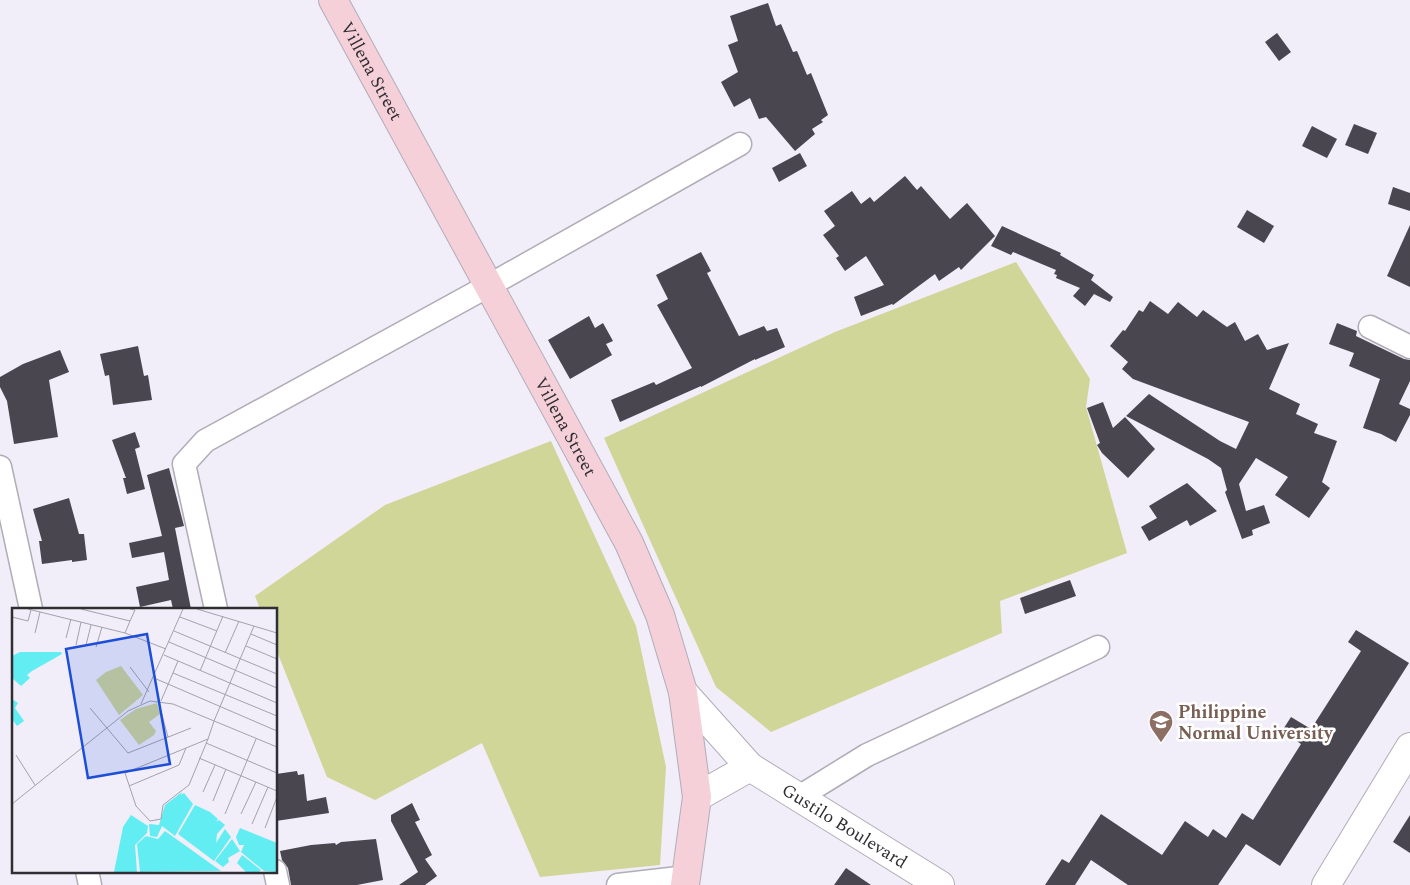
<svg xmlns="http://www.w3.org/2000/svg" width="1410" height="885" font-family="Spectral,serif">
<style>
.green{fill:#d0d598}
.building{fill:#49464f}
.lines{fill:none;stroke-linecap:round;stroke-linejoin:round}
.minor-casing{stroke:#b0adb7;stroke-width:25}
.tertiary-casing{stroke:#b0adb7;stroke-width:30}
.secondary-casing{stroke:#b0adb7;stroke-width:30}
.minor{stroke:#fff;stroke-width:22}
.tertiary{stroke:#fff;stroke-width:28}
.secondary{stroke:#f6d0d8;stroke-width:28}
.labels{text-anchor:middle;stroke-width:5;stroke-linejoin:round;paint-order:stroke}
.street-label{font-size:18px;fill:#2f2e32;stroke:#fff}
.education-label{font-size:18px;font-weight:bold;fill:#785e54;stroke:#fff;text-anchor:start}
.inset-road{fill:none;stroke:#a3a1a9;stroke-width:1}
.view{fill:#1d4ed8;fill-opacity:0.15;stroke:#1d4ed8;stroke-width:2.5}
.inset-edge{fill:none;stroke:#2f2e32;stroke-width:2.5}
</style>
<rect width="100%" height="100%" fill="#f1eef9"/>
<g class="green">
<polygon points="1016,262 1090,379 1086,407 1127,553 1000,601 1002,633 771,732 716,687 604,438 835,332"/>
<polygon points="551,441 636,626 666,767 660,865 540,877 482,743 375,800 327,777 276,649 276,609 260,609 255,596 385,505"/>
</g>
<g class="building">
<polygon points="768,3 776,26 781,24 793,52 797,51 807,75 811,73 828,115 821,120 823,122 812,129 815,134 795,151 766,117 759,119 750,98 734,107 721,82 738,72 728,45 738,41 730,16"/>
<polygon points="1277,33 1291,52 1279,61 1265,42"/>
<polygon points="1354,124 1377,133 1368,154 1345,145"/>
<polygon points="1312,126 1337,139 1327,158 1302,146"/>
<polygon points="800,153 807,166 779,182 772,168"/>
<polygon points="905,176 917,190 921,186 950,219 967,203 995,236 961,270 959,267 939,281 935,274 893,305 892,304 861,316 854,297 884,285 866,256 845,271 836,258 839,256 823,235 835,226 824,211 852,191 861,204 870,197 874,202"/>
<polygon points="1393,187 1410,193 1410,211 1388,204"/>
<polygon points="1247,210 1274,226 1264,243 1237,227"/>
<polygon points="1410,225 1410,287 1387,276"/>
<polygon points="1002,226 1061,253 1060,255 1094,275 1091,280 1113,297 1110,302 1094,294 1085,306 1073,296 1080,288 1056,278 1057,275 1054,274 1056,270 1013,252 1011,255 991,246"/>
<polygon points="701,252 711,271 707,273 739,336 764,326 767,331 777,328 785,347 755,360 755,359 701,387 701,386 620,422 611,400 654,382 656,385 692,368 657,305 668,299 656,275"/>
<polygon points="1150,301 1168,314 1178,302 1197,317 1203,310 1227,327 1235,322 1245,341 1258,334 1267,350 1289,343 1269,389 1300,404 1296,414 1318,424 1314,433 1337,441 1322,482 1330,488 1309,518 1275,495 1288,477 1256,458 1239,484 1246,511 1264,505 1270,523 1252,530 1253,535 1242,539 1225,492 1227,490 1221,468 1208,459 1126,416 1149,394 1220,441 1236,449 1249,422 1133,379 1122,369 1128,362 1110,346 1123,330 1125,331 1139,310 1143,312"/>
<polygon points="589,316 595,328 603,323 613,341 606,344 612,355 570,379 548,340"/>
<polygon points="1337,323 1357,331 1356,336 1404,359 1410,360 1410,381 1399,404 1410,409 1410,415 1396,442 1381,434 1363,428 1380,379 1349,366 1354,353 1329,344"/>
<polygon points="138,346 144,376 148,375 152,400 113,405 109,375 105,376 100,354"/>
<polygon points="60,350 69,372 49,380 58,437 14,444 7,401 0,387 0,377 23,364"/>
<polygon points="1103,402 1113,428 1125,417 1155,449 1128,478 1102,453 1097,445 1100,443 1087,408"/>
<polygon points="135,432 140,447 135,449 145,489 127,494 123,478 126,478 112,440"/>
<polygon points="169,468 184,526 175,528 191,609 173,609 171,600 140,607 136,587 169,580 164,552 132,558 129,543 162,536 147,475"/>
<polygon points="1187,483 1217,511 1190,526 1187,520 1149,541 1141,527 1157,518 1149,506"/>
<polygon points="69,498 79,534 84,534 87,560 72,562 72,560 42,564 39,541 42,541 33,509"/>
<polygon points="1070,580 1076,596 1025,614 1020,598"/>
<polygon points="1356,630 1409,663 1280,866 1246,844 1218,885 1128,885 1091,860 1075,885 1045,885 1062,859 1069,863 1101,814 1162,855 1185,821 1208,837 1213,829 1226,838 1242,813 1253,820 1301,744 1282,731 1291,717 1311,729 1361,651 1348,642"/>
<polygon points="297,771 298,775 304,774 307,801 326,797 329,813 276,821 276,774"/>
<polygon points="412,803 420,820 415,822 432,855 425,859 437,876 425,885 399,885 418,872 391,821 391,815"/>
<polygon points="1410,815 1410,853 1393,842"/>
<polygon points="376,839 383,880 357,885 291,885 288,868 282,860 280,851 311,845 335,843 336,845 341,842"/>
<polygon points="846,868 871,885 834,885"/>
</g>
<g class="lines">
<defs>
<g id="minor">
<polyline points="1370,327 1410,347"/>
<polyline points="0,467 31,609"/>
<polyline points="216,609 184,464 205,441 490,285 740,144"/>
<polyline points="799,797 867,755 1098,647"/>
<polyline points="87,871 90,885"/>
<polyline points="275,871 278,885"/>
<polyline points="618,885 687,877"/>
</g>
<g id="tertiary">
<path id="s1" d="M 683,692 L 750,767 L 940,885"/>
<polyline points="697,797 750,767"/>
<polyline points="1326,885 1410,747"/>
</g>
<g id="secondary">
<path id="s2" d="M 333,0 L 629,543 L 660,615 L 683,692 L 697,797 L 685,885"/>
</g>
</defs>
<use href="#minor" class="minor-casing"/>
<use href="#tertiary" class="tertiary-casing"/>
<use href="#secondary" class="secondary-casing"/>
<use href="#minor" class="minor"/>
<use href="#tertiary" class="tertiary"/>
<use href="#secondary" class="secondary"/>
</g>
<defs>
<symbol id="university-pin" viewBox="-11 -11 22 30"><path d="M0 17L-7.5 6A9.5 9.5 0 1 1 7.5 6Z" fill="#8d6e63" stroke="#fff"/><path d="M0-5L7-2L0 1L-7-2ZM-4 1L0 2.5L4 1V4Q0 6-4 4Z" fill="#fff"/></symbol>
</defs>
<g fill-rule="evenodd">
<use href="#university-pin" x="1147" y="708" width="28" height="38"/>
</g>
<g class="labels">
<g class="street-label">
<text dy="6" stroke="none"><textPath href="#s2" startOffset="81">Villena Street</textPath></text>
<text dy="6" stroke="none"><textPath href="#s2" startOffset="486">Villena Street</textPath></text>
<text dy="6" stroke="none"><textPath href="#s1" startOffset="212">Gustilo Boulevard</textPath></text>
</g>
<g class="education-label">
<text x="1178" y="718">Philippine<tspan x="1178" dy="21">Normal University</tspan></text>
</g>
</g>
<g transform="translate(12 608)">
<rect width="265" height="265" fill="#f1eef9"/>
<path d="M 109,58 L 131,87 L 107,107 L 84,72 L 94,64 ZM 145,95 L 148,106 L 137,114 L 144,123 L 142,127 L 127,137 L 108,112 L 124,101 Z" fill="#d0d598"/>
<path d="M 8,44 L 49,44 L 50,46 L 20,63 L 15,67 L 18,70 L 9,78 L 0,70 L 0,48 ZM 0,91 L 6,95 L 3,100 L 12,113 L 5,118 L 0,111 ZM 170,184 L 169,187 L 172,185 L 181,196 L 163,228 L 150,218 L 145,229 L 138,228 L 137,216 L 147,217 L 153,197 ZM 183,197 L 198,204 L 206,211 L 204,214 L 207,212 L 213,217 L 205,226 L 204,235 L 213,221 L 219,229 L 202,253 L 166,226 ZM 119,207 L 136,218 L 135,225 L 123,237 L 125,264 L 102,264 L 111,219 ZM 228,220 L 265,235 L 265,264 L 252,263 L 229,244 L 232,237 L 227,237 L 224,229 ZM 153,223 L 209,263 L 128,264 L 125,236 L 134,228 L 146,231 ZM 220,231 L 228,243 L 216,250 L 217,254 L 211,259 L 203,253 ZM 230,247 L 249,262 L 247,264 L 234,264 L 225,255 Z" fill="#62edf2"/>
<path class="inset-road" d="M 16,1 L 113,25 L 154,41M 69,1 L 118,13 L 113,25M 185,1 L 265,25M 0,9 L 16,13 L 19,2M 168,9 L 205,23M 118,13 L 123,2 L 118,1M 162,23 L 265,66M 23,25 L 28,4M 239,26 L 265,37M 54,30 L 59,11M 157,34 L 265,80M 64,37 L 69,14M 74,37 L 79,17M 234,38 L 265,51M 84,39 L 90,19M 213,45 L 227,13M 152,47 L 265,95M 118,59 L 137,84M 188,63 L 211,8M 161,65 L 265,108M 142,70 L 265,123M 146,93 L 156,129M 149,93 L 166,53M 129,96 L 171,1M 78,100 L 116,145 L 179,120M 196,131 L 113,165 L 124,198 L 138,213 L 149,211 L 151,197 L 177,177 L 196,131 L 202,113 L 242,18M 194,135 L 265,165M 4,147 L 23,177M 187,150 L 265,183M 117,178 L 167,157 L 174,140M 191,184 L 203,157M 201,193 L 214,161M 0,196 L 116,103 L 138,93 L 161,96 L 265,139M 213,206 L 244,131M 229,206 L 244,174M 240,216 L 256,179M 253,220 L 265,189"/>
<path class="view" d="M 135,26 L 158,156 L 76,170 L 54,41 Z"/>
<rect width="265" height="265" class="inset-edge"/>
</g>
</svg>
